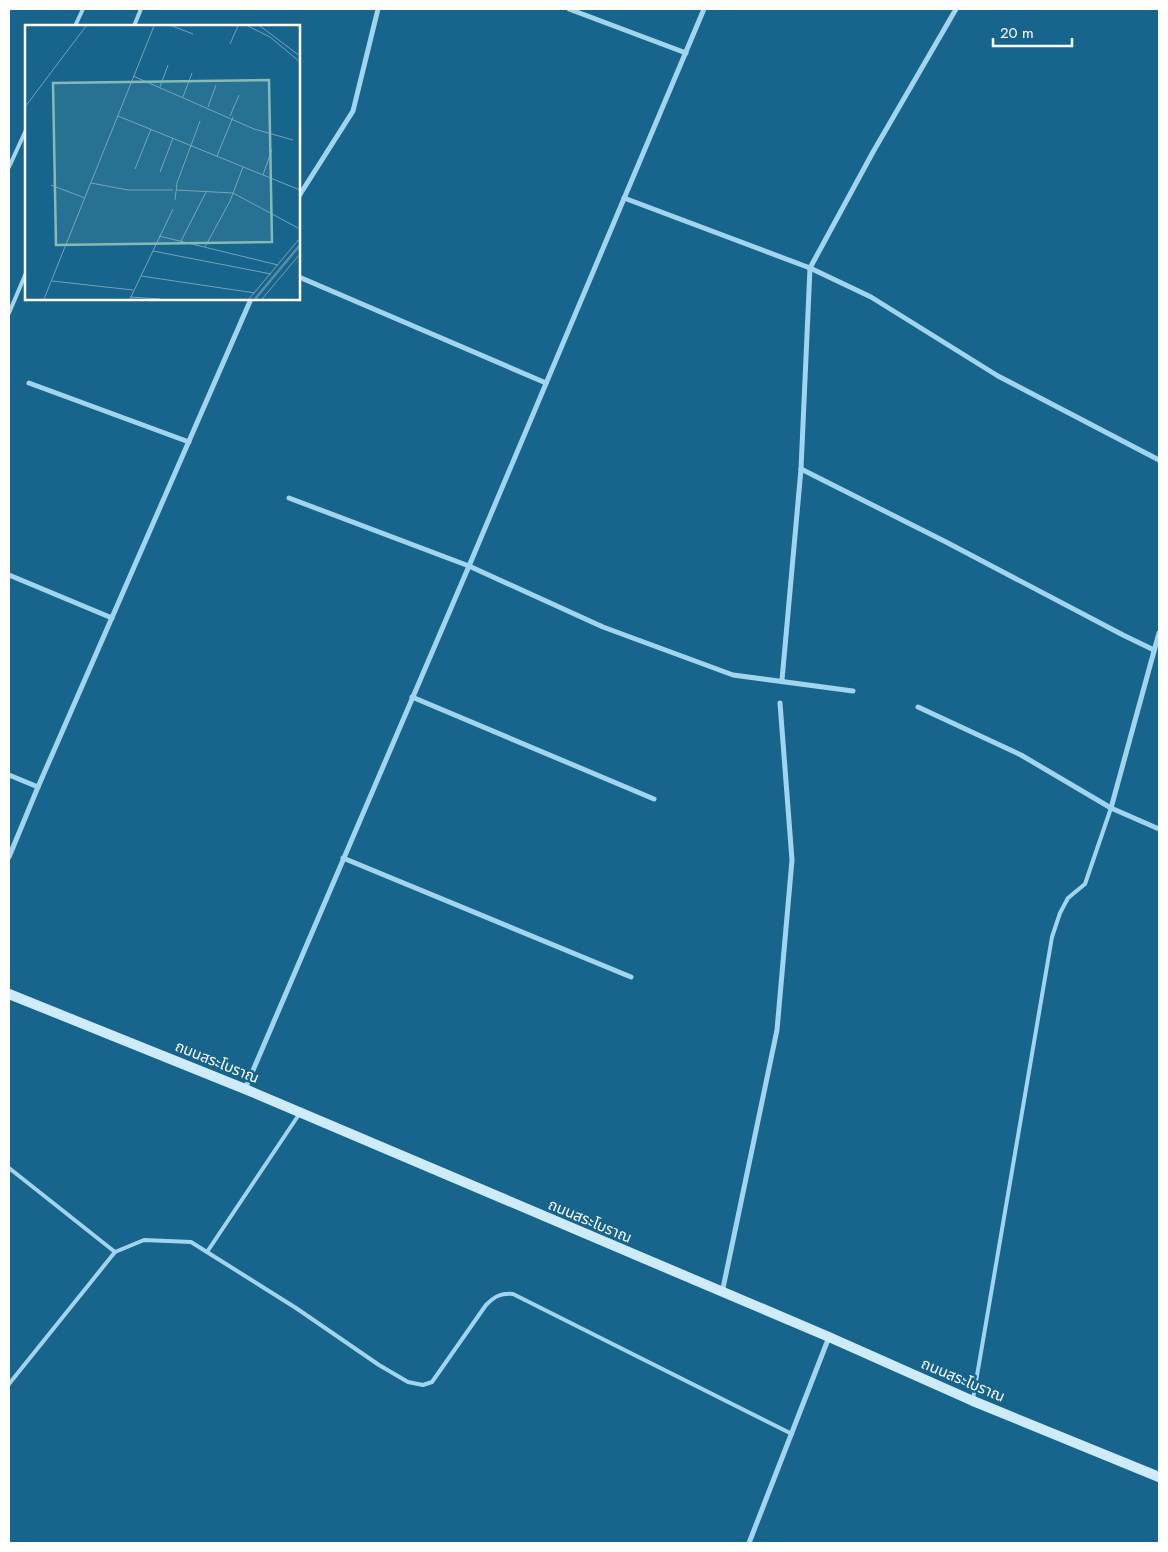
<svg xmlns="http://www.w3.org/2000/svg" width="1168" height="1552" font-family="Jost,'Noto Sans Thai',sans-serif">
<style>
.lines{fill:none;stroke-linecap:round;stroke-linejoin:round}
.lane{stroke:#a1d5ef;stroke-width:4}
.street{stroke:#a1d5ef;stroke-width:5}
.secondary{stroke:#ceebfa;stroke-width:10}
.labels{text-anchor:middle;stroke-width:5;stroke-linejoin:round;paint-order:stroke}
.street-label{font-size:15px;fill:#fff;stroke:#17648c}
.inset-river{fill:none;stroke:#568da9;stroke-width:2.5}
.inset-road{fill:none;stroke:#74a2ba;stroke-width:1}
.view{fill:#87bab6;fill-opacity:0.15;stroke:#87bab6;stroke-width:2.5}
.inset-edge{fill:none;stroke:#fff;stroke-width:2.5}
</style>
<rect width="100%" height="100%" fill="#17648c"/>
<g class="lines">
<g class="lane">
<polyline points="75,26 83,9"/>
<polyline points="134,26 141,9"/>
<polyline points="9,167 26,130"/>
<polyline points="9,313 26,273"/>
<polyline points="9,1168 115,1252"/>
<polyline points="207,1252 300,1113"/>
<path d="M 9,1384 L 115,1252 L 144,1240 L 191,1242 L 296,1308 L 379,1365 L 408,1382 L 423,1385 L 432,1382 L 486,1305 C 495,1296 501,1293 513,1294 L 792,1434"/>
<polyline points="973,1399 1052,937 1060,913 1068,898 1085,884 1111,808"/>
</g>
<g class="street">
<polyline points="569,9 686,53"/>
<polyline points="299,196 353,111 378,9"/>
<polyline points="624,198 810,268 871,297 998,376 1159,460"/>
<polyline points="299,277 546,383"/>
<polyline points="29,383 189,442"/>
<polyline points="801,469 946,542 1123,635 1154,650"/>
<polyline points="289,498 469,566 603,627 733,675 853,691"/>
<polyline points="9,575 112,618"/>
<polyline points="782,680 801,469 810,268 873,152 956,9"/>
<polyline points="412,697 654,799"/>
<polyline points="918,707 1021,755 1111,808 1159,829"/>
<polyline points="9,775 38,787"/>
<polyline points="1111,808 1159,633"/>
<polyline points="9,857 38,787 251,299"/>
<polyline points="343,858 631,977"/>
<polyline points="245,1089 469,566 704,9"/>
<polyline points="722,1293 777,1030 792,860 780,703"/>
<polyline points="749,1543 829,1337"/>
</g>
<polyline class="secondary" points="9,994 245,1089 829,1337 973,1401 1159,1477"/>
</g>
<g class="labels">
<g class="street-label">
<text transform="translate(217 1062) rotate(22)" y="5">ถนนสระโบราณ</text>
<text transform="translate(590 1221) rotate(23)" y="5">ถนนสระโบราณ</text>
<text transform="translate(963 1380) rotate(23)" y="5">ถนนสระโบราณ</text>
</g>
</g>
<g transform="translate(25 25)">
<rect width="275" height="275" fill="#17648c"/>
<path class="inset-river" d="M 230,274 L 275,220"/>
<path class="inset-road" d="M 147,1 L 168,9M 223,1 L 245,12 L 275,37M 235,1 L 275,31M 205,19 L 213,1M 108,51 L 229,104 L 268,115M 135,62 L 143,40M 158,72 L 167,48M 0,82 L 61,1M 183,82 L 191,60M 93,91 L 275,165M 205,91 L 214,70M 192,131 L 208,92M 110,144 L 126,104M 135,147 L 148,113M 238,150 L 247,124M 66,158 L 103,165 L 148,165M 26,160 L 60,173M 151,165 L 208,168 L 275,204M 150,175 L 152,158 L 175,96M 134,211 L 253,240M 156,216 L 181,167M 180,222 L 205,176 L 218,142M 128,226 L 246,249M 116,251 L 230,268M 27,256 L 108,265M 105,272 L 135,274M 19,274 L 129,1M 105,274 L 148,184M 224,274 L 275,213M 237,274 L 275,229"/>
<path class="view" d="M 244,55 L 247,217 L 31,220 L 28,58 Z"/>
<rect width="275" height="275" class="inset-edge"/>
</g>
<rect width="1168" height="1552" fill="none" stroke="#ffffff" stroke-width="20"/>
<path d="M993 38v8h79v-8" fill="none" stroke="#ffffff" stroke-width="2.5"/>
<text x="1000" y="38" font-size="15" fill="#ffffff" stroke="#17648c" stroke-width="4" paint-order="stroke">20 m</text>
</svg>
